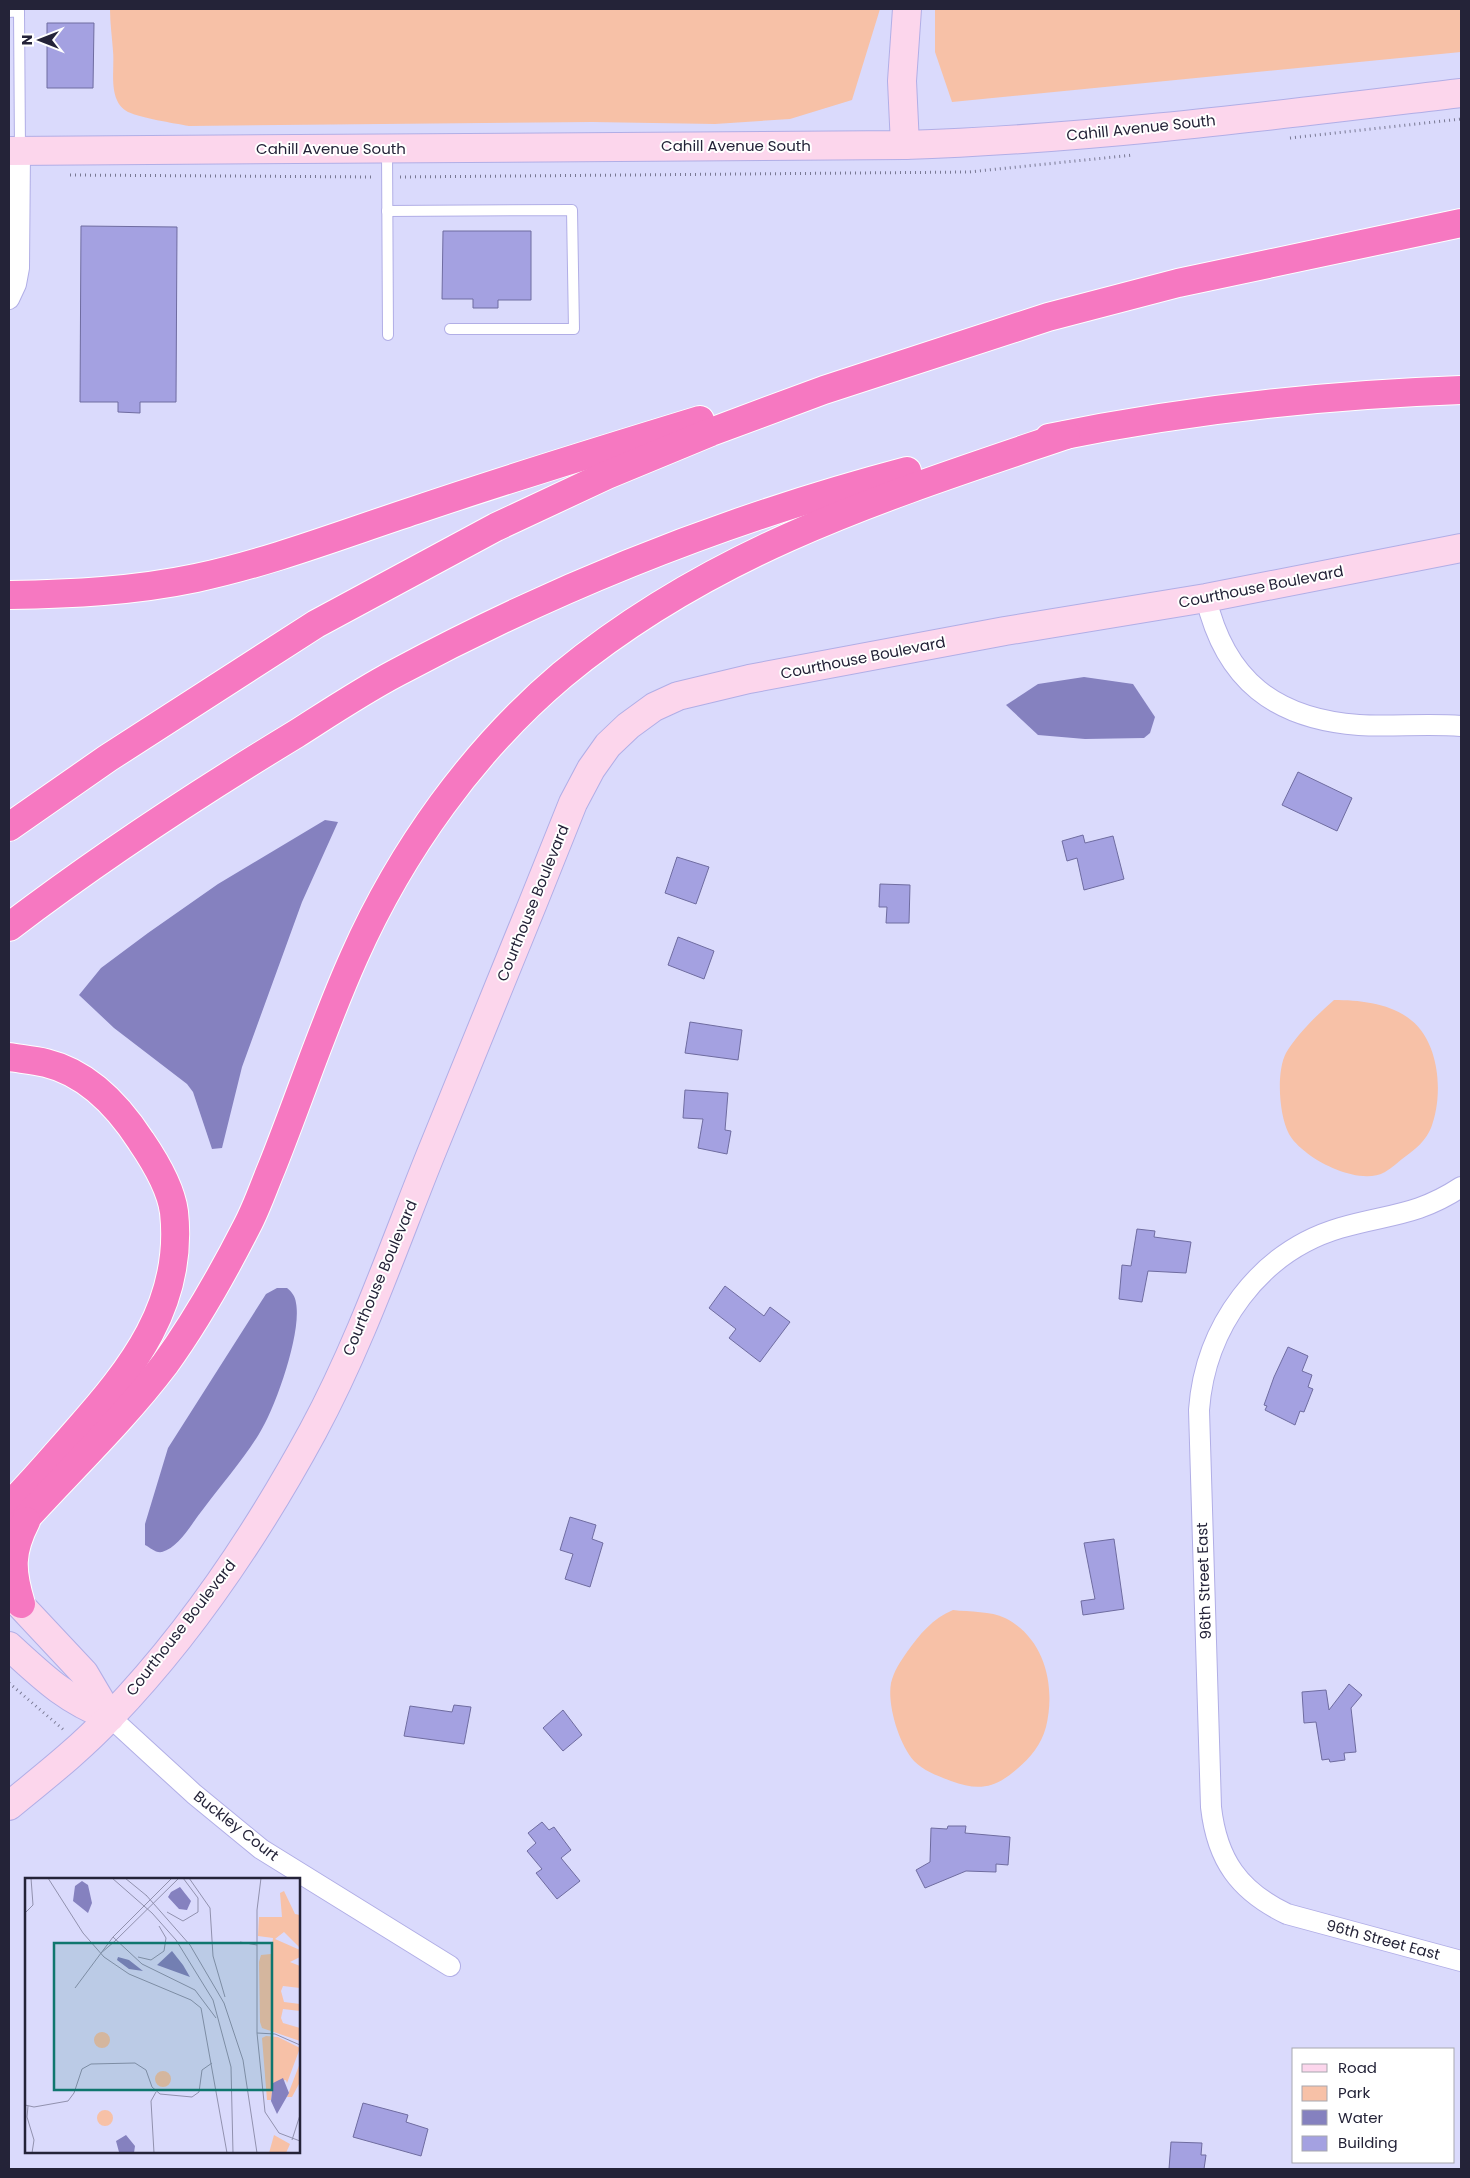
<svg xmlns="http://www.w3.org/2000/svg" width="1470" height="2178" font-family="Poppins,sans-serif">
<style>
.green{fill:#f7c1a7}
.water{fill:#8581bf}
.building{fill:#a4a1e1;stroke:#6f6ca0}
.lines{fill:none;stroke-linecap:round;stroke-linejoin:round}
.lane-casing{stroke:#b1aee6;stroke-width:12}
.street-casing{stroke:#b1aee6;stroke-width:22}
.secondary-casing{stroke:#b1aee6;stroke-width:30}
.highway-casing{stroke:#fff;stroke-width:30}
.path{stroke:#787893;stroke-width:3;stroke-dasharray:1 4;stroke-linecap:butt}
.lane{stroke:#fff;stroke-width:10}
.street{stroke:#fff;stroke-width:20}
.secondary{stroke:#fcd6ec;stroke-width:28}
.highway{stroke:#f678c1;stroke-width:28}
.labels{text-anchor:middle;stroke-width:4;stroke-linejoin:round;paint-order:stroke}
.street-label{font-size:15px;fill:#242338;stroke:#fff}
.inset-road{fill:none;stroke:#9191ae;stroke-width:1}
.view{fill:#0f766e;fill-opacity:0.15;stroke:#0f766e;stroke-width:2.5}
.inset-edge{fill:none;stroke:#242338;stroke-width:2.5}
</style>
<rect width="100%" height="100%" fill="#dadafc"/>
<g class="green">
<path d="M 110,9 L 880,9 L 852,100 L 790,119 L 715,124 L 592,122 L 189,126 C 173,123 141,118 128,112 C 107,101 115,70 113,51 C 112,37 110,23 110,9 Z"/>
<polygon points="935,9 1461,9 1461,52 952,102 935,52"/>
<path d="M 1334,1000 C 1358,1000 1387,1003 1407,1017 C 1440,1039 1444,1094 1431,1128 C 1426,1140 1416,1149 1406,1156 C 1399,1161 1392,1168 1385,1172 C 1364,1184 1328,1168 1311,1156 C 1303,1150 1294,1143 1289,1134 C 1279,1115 1276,1072 1286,1053 C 1298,1033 1317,1015 1334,1000 Z"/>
<path d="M 953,1610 C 970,1612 991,1611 1005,1618 C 1045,1638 1056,1686 1046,1727 C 1041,1745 1031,1757 1017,1769 C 994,1789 978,1791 951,1781 C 938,1776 924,1771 914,1761 C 899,1744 887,1705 891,1683 C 894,1671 900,1662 907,1652 C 919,1635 933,1618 953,1610 Z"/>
</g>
<g class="water">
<polygon points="1084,677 1133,684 1155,717 1150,733 1144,738 1085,739 1038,735 1006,705 1038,684"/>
<polygon points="325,820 338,822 302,902 242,1067 222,1148 212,1149 193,1092 187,1084 114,1028 79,995 101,968 148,933 218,884"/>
<path d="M 277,1288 L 287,1288 C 292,1292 295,1296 296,1303 C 302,1333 275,1409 259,1434 C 243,1460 222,1484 204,1508 C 193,1521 180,1547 162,1552 C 155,1553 151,1548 145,1545 L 145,1524 L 168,1448 L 266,1294 Z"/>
</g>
<g class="building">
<polygon points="47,23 94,23 93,88 47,88"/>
<polygon points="81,226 177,227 176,402 140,402 140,413 118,412 118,402 80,402"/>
<polygon points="443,231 531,231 531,300 498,300 498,308 473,308 473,299 442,299"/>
<polygon points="1298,772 1352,798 1337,831 1282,805"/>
<polygon points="1083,835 1085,843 1113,836 1124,879 1084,890 1077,858 1067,861 1062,841"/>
<polygon points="677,857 709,867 696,904 665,893"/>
<polygon points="880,884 910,885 909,923 886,923 887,907 879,907"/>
<polygon points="678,937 714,951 704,979 668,965"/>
<polygon points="690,1022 742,1030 738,1060 685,1053"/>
<polygon points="685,1090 728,1093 725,1130 731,1131 727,1154 698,1148 703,1119 683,1118"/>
<polygon points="1137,1229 1155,1231 1154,1237 1191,1242 1186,1273 1148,1271 1142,1302 1119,1299 1122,1265 1131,1266"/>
<polygon points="725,1286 764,1316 770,1307 790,1322 760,1362 729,1338 736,1329 709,1308"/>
<polygon points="1288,1347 1308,1356 1302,1371 1312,1375 1308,1387 1313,1389 1304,1412 1300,1411 1295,1425 1265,1410 1267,1406 1264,1405 1274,1377"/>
<polygon points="570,1517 596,1525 592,1539 603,1543 590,1587 565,1579 573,1554 560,1550"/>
<polygon points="1114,1539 1124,1609 1083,1615 1081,1601 1095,1599 1084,1543"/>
<polygon points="1349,1684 1362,1695 1351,1708 1356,1752 1344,1753 1345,1760 1330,1762 1329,1759 1322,1760 1316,1722 1304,1723 1302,1692 1326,1690 1329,1710"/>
<polygon points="454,1705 471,1707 464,1744 404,1736 410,1706 452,1712"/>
<polygon points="563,1710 582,1735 563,1751 543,1728"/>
<polygon points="542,1822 549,1830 554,1827 571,1850 561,1858 580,1881 557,1899 536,1873 542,1869 527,1851 536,1843 528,1833"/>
<polygon points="948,1826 966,1826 965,1833 1010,1837 1008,1865 996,1864 996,1872 966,1871 925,1888 916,1870 930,1862 931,1828 947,1829"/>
<polygon points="363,2103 408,2115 406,2122 428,2129 421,2156 353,2137"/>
<polygon points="1171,2142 1202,2143 1201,2155 1206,2155 1204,2169 1169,2169"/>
</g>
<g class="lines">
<defs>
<g id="lane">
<polyline points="9,12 19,11 20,150"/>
<polyline points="387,149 388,335"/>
<polyline points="387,211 572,210 574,329 450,329"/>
</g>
<g id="street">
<polyline points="9,299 16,284 19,268 20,151"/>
<path d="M 1206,598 C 1225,680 1275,719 1359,725 C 1393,727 1427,723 1461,726"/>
<path d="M 1461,1187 C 1417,1216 1388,1214 1340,1228 C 1259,1252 1205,1327 1199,1410 L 1211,1807 C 1217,1860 1239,1891 1287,1914 L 1461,1961"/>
<polyline points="110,1717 194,1794 261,1849 450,1966"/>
</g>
<g id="secondary">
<polyline points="905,145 902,81 907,9"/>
<path d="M 9,151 L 905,145 C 1091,139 1277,115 1461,93"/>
<polyline points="9,1593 84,1673 110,1717"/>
<path d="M 9,1646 C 44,1678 65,1699 110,1717"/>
<path d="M 9,1806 C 43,1778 79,1750 110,1717 C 191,1633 257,1534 313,1431 C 360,1344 393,1248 430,1156 C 478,1039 526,921 573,803 L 591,769 L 608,745 L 628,726 L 654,707 L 678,696 L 749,679 L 1005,631 L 1206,598 L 1461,548"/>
</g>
<g id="highway">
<path d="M 1049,438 C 1185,410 1322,395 1461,390"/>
<path d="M 9,595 C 72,594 134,591 196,578 C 271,562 343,534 416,510 C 510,478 605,449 700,420"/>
<polyline points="9,827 108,758 316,624 496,527 607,475 711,432 824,390 1048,317 1178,283 1461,223"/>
<path d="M 9,927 C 101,857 197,794 296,734 C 329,713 362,691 396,673 C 558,586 729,518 907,471"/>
<path d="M 9,1057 C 21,1059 34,1060 46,1063 C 87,1073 119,1107 141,1141 C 154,1160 171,1189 174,1212 C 184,1304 132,1369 75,1433 C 53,1458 32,1483 9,1506"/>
<path d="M 9,1537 C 60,1479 118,1426 165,1364 C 196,1321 223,1273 247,1226 C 257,1207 264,1186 272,1167 C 300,1097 323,1026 354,957 C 401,851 473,750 562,675 C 715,549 883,497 1066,435"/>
<path d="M 21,1604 C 11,1571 10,1552 26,1521"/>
</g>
</defs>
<use href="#lane" class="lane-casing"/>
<use href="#street" class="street-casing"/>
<use href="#secondary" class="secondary-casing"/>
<use href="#highway" class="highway-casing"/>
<g class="path">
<polyline points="1290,138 1461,119"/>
<polyline points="70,175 374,177"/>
<polyline points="400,177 969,172 1133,155"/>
<polyline points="9,1683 65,1731"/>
</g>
<use href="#lane" class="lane"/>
<use href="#street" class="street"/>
<use href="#secondary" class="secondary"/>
<use href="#highway" class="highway"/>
</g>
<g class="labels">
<g class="street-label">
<text transform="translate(1141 128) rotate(-6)" y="5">Cahill Avenue South</text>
<text x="736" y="151">Cahill Avenue South</text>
<text x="331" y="154">Cahill Avenue South</text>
<text transform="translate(1261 587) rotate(-11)" y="5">Courthouse Boulevard</text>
<text transform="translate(863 658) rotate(-11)" y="5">Courthouse Boulevard</text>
<text transform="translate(533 903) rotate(-68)" y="5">Courthouse Boulevard</text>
<text transform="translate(380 1278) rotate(-67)" y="5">Courthouse Boulevard</text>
<text transform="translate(1204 1581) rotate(-92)" y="5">96th Street East</text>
<text transform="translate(181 1628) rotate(-52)" y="5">Courthouse Boulevard</text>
<text transform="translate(236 1826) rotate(38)" y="5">Buckley Court</text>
<text transform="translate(1383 1940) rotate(15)" y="5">96th Street East</text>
</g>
</g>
<g transform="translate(25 1878)">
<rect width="275" height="275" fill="#dadafc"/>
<path d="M 259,13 L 270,36 L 275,37 L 275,70 L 259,54 L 250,61 L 275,72 L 275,79 L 265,84 L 275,88 L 275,110 L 258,108 L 256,113 L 259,124 L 275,126 L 275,133 L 258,131 L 256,140 L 258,145 L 275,150 L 275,163 L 237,150 L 235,144 L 234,84 L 236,77 L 246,76 L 248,60 L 233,58 L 234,39 L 257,39 L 255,15 ZM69 162a8 8 0 1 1 16 0a8 8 0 1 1-16 0ZM 241,158 L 253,159 L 275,170 L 262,205 L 261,202 L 248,205 L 246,222 L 242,222 L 237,160 ZM 275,185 L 275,204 L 267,219 L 262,219 ZM130 201a8 8 0 1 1 16 0a8 8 0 1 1-16 0ZM72 240a8 8 0 1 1 16 0a8 8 0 1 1-16 0ZM 249,257 L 265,266 L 261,275 L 244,275 Z" fill="#f7c1a7"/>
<path d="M 57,3 L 63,7 L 67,25 L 63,35 L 48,23 L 50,8 ZM 155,9 L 166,23 L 162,32 L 154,31 L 143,19 L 146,14 ZM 147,73 L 158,87 L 165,99 L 132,87 ZM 93,79 L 104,82 L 118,93 L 104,91 L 92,82 ZM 258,200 L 264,215 L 252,236 L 246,223 L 248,205 ZM 101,257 L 110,268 L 109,275 L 94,274 L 91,263 Z" fill="#8581bf"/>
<path class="inset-road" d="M 23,0 L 58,55 L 79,79 L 104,96 L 166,122 L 176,130 L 202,275M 87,0 L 127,35 L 151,62 L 188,122 L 206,189 L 208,275M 100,0 L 122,18M 164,0 L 185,30 L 188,78 L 200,119M 236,0 L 232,32 L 232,155 L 240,234 L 254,255 L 275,263M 121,17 L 165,67 L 199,125 L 218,182 L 232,275M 142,34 L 158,43 L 173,34 L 173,20 L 158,0M 0,35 L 8,27 L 6,0M 88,59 L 147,0M 88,59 L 117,86 L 170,112 L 191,140M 90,63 L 154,0M 215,64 L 232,67M 76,75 L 90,63M 113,79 L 126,82 L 139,73 L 141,60 L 134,48M 50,110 L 88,59M 232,155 L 250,156 L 275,167M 0,227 L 9,229 L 43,223 L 49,215 L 57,191 L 66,186 L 110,185 L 121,192 L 127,209 L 135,216 L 167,219 L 174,214 L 177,192 L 187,185M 3,228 L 2,239 L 9,262 L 7,275M 267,262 L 275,237M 129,275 L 126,223 L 131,214"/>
<path class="view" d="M 29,65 L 247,65 L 247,212 L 29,212 Z"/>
<rect width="275" height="275" class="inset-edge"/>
</g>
<rect width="1470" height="2178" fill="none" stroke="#242338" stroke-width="20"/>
<rect x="1292" y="2048" width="162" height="115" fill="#ffffff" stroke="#a7a7af"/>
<rect x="1302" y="2064" width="25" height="8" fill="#fcd6ec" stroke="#a7a7af"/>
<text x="1338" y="2073" font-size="15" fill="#242338">Road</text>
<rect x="1302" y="2086" width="25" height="15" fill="#f7c1a7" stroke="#a7a7af"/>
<text x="1338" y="2098" font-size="15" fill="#242338">Park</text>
<rect x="1302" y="2110" width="25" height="15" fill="#8581bf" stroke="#a7a7af"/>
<text x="1338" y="2123" font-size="15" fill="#242338">Water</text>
<rect x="1302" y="2136" width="25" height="15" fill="#a4a1e1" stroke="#a7a7af"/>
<text x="1338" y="2148" font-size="15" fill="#242338">Building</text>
<g transform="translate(40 40) rotate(270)" stroke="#ffffff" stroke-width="4" paint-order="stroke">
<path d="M0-4L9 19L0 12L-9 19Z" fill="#242338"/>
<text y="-8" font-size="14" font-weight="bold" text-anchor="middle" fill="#242338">N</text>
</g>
</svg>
